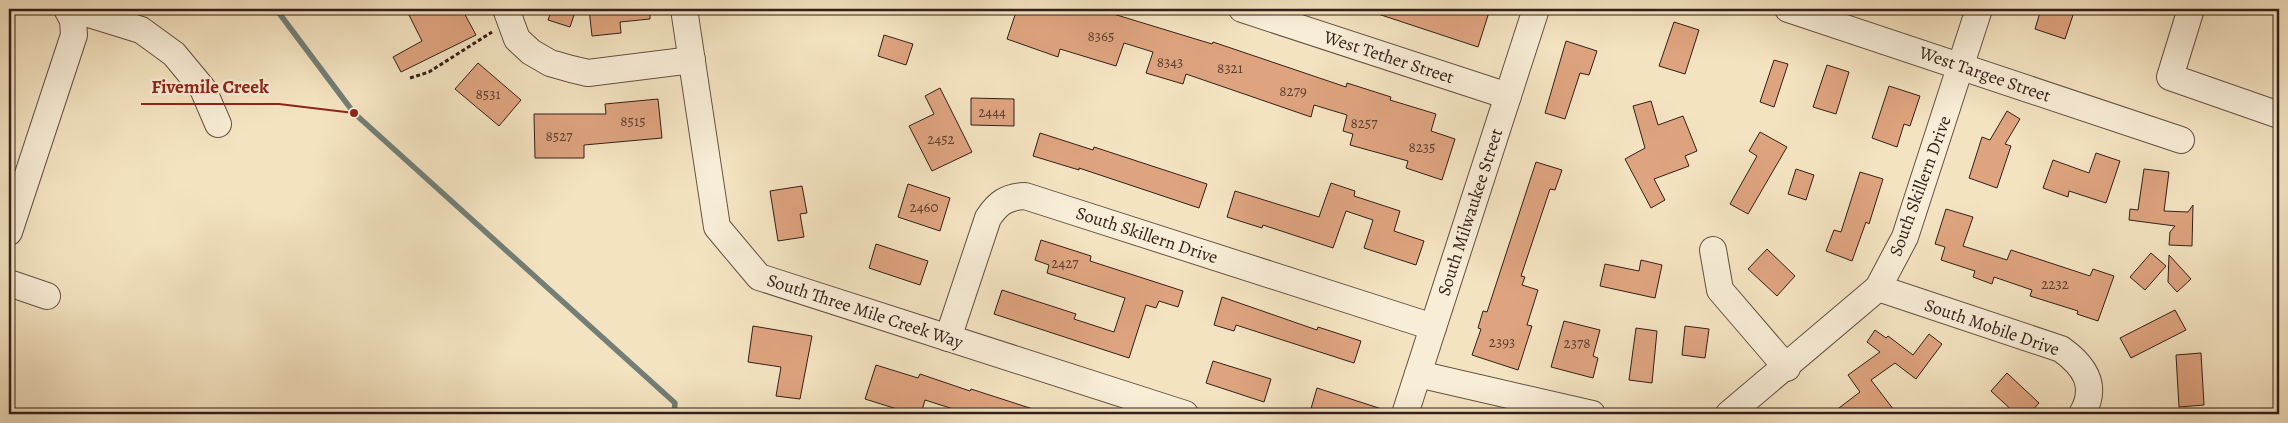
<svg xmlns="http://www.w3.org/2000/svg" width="2288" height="423" font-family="Alegreya,serif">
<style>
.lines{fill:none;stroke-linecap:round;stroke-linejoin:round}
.stream{stroke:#727e76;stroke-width:5.5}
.building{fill:#dea47f;stroke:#331f18}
.minor-casing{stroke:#635042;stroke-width:28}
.path{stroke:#331f18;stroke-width:3;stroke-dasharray:4 2.5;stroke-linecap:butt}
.minor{stroke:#f8edd7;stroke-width:26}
.labels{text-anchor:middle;stroke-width:4.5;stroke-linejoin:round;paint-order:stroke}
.number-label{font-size:15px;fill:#5e4032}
.street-label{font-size:18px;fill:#331f18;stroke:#f8edd7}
.leader{fill:none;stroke:#8f2418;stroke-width:2}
.callout-dot{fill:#8f2418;stroke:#f8edd7;stroke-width:2}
.callout-label{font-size:19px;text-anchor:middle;font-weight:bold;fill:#8f2418;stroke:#f8edd7;stroke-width:4.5;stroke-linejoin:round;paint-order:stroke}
</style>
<rect width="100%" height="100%" fill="#f4e3c1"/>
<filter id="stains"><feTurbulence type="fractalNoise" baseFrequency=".004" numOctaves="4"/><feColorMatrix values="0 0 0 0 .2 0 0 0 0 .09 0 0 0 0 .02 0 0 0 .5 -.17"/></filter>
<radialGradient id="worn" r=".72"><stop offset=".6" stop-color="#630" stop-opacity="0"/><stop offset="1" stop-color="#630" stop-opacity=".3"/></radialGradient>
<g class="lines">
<polyline class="stream" points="276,9 354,113 675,403 674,414"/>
</g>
<g class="building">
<polygon points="406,9 462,9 476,35 401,72 393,57 422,41"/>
<polygon points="552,9 576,9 570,27 548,20"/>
<polygon points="589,9 650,9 650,19 620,22 621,33 592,36"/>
<polygon points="1017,9 1097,9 1212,44 1213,42 1346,87 1347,83 1391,97 1390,100 1436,114 1431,131 1455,139 1442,180 1406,168 1408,161 1350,145 1353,134 1343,131 1347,115 1314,105 1311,117 1186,74 1183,84 1146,73 1153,52 1124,43 1116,66 1060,49 1058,57 1007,39"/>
<polygon points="1369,9 1490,9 1478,47 1369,11"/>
<polygon points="2041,9 2075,9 2065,39 2035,29"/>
<polygon points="1674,22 1699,30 1685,74 1659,66"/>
<polygon points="884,35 913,44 906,65 878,56"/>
<polygon points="1566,41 1597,51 1589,75 1580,73 1565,119 1545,113"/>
<polygon points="1774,60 1788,64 1774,107 1760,102"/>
<polygon points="478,63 521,100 499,126 455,89"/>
<polygon points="1827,65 1849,72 1836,114 1813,107"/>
<polygon points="1889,86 1920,96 1910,126 1904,124 1897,147 1872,138"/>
<polygon points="940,88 972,152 932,171 909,126 934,114 925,96"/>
<polygon points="971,98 1014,99 1014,126 971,125"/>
<polygon points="658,99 662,138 584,145 584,158 535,158 534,114 606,114 605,104"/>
<polygon points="1651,101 1658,125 1683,116 1697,151 1685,156 1689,166 1654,179 1665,200 1651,208 1625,159 1645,148 1633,106"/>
<polygon points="2007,111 2020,119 2005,144 2011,146 1997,188 1969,178 1982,137 1990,140"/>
<polygon points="1760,132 1787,147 1748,214 1730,204 1757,156 1749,151"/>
<polygon points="1040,133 1093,150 1094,147 1207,184 1199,208 1079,168 1079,170 1033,156"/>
<polygon points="2096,153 2120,161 2106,203 2069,191 2068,197 2043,188 2053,160 2089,173"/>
<polygon points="1536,162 1562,170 1555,190 1550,189 1521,276 1525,277 1522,285 1538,290 1527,325 1532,326 1518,370 1472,355 1481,329 1478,328 1483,311 1487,312"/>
<polygon points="1796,169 1814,175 1806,200 1788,194"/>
<polygon points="2144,169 2169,172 2164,211 2188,212 2193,205 2192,246 2169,245 2170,232 2175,226 2129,220 2130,209 2138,210"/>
<polygon points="1860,172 1883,179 1869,224 1866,222 1852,261 1826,251 1834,230 1841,232"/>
<polygon points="1331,183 1355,191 1354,196 1400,211 1394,231 1424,241 1416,265 1364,248 1373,220 1346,211 1333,248 1263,225 1262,228 1227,217 1235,191 1319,217"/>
<polygon points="908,184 950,198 940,231 898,217"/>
<polygon points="802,186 807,213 800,214 804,237 778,241 770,191"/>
<polygon points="1946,209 1973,217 1963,246 2007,260 2011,250 2090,276 2093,269 2114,276 2098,321 2077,314 2078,311 2030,296 2032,290 1994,277 1992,284 1973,277 1975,271 1941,260 1945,247 1935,244"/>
<polygon points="1041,240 1091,256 1090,261 1183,291 1178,307 1159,301 1156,308 1146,305 1129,358 994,314 1002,290 1076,314 1074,319 1114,332 1125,298 1047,273 1049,265 1035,260"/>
<polygon points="876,244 928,261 920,285 869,268"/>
<polygon points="1767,249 1795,276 1777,296 1748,269"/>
<polygon points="2151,253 2166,266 2145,290 2130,277"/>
<polygon points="2169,255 2191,279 2177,292 2168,282"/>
<polygon points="1641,260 1662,265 1655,298 1600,286 1605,264 1639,271"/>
<polygon points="1222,297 1317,330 1318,327 1361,341 1354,363 1236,325 1234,331 1214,325"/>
<polygon points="2175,310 2186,330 2131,358 2120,338"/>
<polygon points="1564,321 1600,330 1593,356 1598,358 1593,378 1551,367"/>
<polygon points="753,326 812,336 800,399 776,396 781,367 748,362"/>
<polygon points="1685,326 1709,329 1705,358 1682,355"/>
<polygon points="1636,328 1657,331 1652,383 1629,380"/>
<polygon points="1875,330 1886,338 1888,336 1913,355 1929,334 1942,344 1916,379 1895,363 1871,380 1897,414 1831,414 1860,392 1848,375 1880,352 1867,342"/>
<polygon points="2201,353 2204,405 2179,407 2176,355"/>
<polygon points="1213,361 1271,379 1264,402 1206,383"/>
<polygon points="876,365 918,378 920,374 970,391 971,389 1039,411 1039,414 969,414 925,400 921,414 913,414 865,399"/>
<polygon points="2007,373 2039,403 2029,414 2016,414 1991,391"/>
<polygon points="1317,388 1388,411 1388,414 1318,414 1310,412"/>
</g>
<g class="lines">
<defs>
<g id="minor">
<polyline points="73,9 141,30 174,54 203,89 218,124"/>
<polyline points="506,9 517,39 531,52 550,63 571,69 588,73 692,60"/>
<polyline points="684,9 717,227 759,277 1185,414"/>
<polyline points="1242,9 1508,96"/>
<polyline points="1788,9 2181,140"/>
<polyline points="2191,9 2170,77 2279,115"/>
<polyline points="9,232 74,35 73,20 67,9"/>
<polyline points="1713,250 1720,290 1787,368"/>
<polyline points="9,283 47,296"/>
<path d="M 1878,288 L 2061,349 C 2085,366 2098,386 2082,414"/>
<path d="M 948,338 L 988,218 C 998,203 1006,197 1025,196 L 1433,327"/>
<polyline points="1418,374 1592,414"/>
<polyline points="1405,414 1536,9"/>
<polyline points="1729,414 1878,288 1905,237 1979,9"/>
</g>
</defs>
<use href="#minor" class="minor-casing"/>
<polyline class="path" points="410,78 429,72 492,32"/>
<use href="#minor" class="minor"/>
</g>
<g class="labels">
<g class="number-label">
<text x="1101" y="41">8365</text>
<text x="1170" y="67">8343</text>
<text x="1230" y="73">8321</text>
<text x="1293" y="96">8279</text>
<text x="488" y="99">8531</text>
<text x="992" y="117">2444</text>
<text x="633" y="126">8515</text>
<text x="1364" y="128">8257</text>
<text x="559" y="141">8527</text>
<text x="941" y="144">2452</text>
<text x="1422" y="152">8235</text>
<text x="924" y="212">2460</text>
<text x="1065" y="268">2427</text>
<text x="2055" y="289">2232</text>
<text x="1502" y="347">2393</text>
<text x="1577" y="348">2378</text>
</g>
<g class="street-label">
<text transform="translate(1389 57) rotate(18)" y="6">West Tether Street</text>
<text transform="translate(1985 74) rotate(19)" y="6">West Targee Street</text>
<text transform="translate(1920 186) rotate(-70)" y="6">South Skillern Drive</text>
<text transform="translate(1470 212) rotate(-72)" y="6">South Milwaukee Street</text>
<text transform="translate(1147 235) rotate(18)" y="6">South Skillern Drive</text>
<text transform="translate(865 311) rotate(18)" y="6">South Three Mile Creek Way</text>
<text transform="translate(1992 327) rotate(19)" y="6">South Mobile Drive</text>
</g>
</g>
<path class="leader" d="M354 113L279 104H141"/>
<circle class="callout-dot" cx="354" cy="113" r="5"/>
<g class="callout-label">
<text x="210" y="93">Fivemile Creek</text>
</g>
<rect width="2288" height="423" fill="none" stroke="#f4e3c1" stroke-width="30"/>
<rect x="10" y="10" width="2268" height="403" fill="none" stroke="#331f18" stroke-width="2.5"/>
<rect x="15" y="15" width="2258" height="393" fill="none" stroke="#331f18"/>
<rect width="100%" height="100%" filter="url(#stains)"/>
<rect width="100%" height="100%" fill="url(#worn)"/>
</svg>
